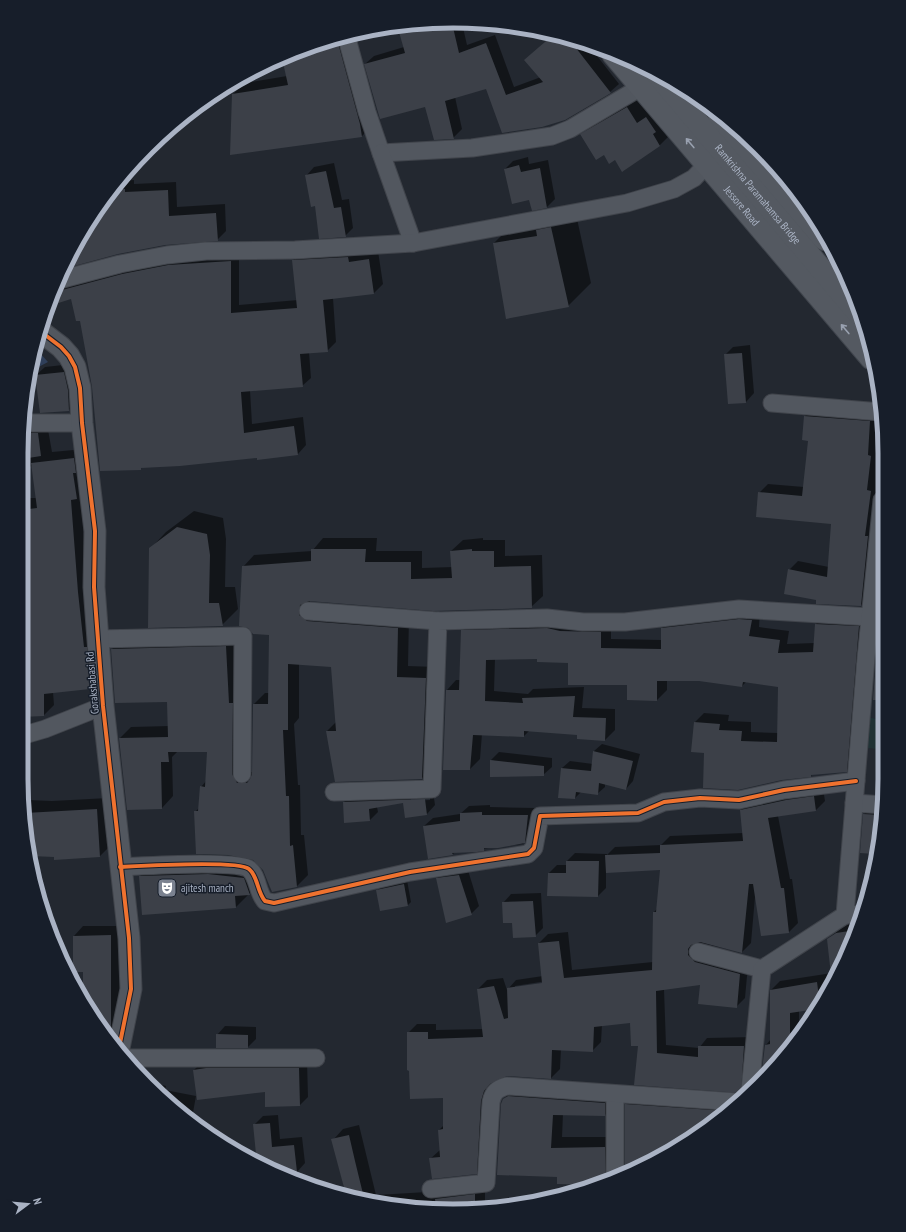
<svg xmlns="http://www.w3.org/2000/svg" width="906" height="1232" font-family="'PT Sans Narrow',sans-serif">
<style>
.green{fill:#203235}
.water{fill:#2f3f5a}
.shadow{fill:#0007;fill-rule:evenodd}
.building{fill:#3c4048}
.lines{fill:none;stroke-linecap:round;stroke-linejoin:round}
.minor-casing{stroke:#40444b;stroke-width:19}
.tertiary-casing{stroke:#40444b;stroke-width:23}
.primary-casing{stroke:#40454d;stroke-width:24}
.minor{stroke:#52575f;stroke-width:17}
.tertiary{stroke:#52575f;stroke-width:21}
.primary{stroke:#545961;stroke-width:22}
.cycleway-casing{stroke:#171e2a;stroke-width:6}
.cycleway{stroke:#ef722f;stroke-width:4}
.oneway{stroke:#99a1b0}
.labels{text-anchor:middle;stroke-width:3;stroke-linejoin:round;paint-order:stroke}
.street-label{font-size:11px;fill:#aab3c4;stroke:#171e2a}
.poi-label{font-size:11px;fill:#aab3c4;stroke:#171e2a;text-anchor:start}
.rim{fill:none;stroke:#aab3c4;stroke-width:5}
</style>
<rect width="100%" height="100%" fill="#232830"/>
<polygon class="green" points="868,717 883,721 884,750 869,748 862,751"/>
<polygon class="water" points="34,350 39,352 48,362 31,371"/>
<g class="shadow">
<polygon points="425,22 462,23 467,45 495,35 514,87 541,77 526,60 553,35 587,43 619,84 610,92 565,119 487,88 455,97 462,129 453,138 425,105 365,64 374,56 404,47 400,32 407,25"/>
<polygon points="341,36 373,125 362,136 233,94 245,83 287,76 283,58"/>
<polygon points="650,85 683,122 660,145 623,171 615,159 582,135 605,111"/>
<polygon points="528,157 529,164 548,160 555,199 547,207 532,210 530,199 505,169 513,161"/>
<polygon points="334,163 342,200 349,199 353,228 345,236 316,205 306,176 314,167"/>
<polygon points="134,180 134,184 176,182 177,207 225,204 226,231 217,240 165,244 117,253 63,267 90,219 94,219 94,213 120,181"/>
<polygon points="574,205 591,283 568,306 494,243 517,220"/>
<polygon points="302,251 378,251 383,284 374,293 333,298 336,342 327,351 309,352 311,378 302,386 250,390 252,424 303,417 306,445 298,454 143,467 140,469 93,385 81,319 72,298 50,305 60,277 178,256 239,252 239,305 298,300 293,260"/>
<polygon points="750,345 754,393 746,402 725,355 733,347"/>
<polygon points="72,364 77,401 69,410 36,375 45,367"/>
<polygon points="814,407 879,412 876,447 880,447 876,481 882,482 882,487 870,596 861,605 817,599 789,570 798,561 829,567 832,523 759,493 768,484 804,487 809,440 805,416"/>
<polygon points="47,424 52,452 84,449 81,494 87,581 99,678 89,688 53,692 54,705 44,715 21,716 22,498 37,498 33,466 22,468 22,425"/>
<polygon points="194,511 223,518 226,539 225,587 235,587 238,609 222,625 150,549 166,532"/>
<polygon points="323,538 377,538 376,551 422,551 422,568 453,567 451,551 463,540 483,538 483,540 505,540 505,556 542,555 543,596 531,607 310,600 310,603 409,617 408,666 437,667 433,767 422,778 327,731 336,722 332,666 299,664 299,718 294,724 298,785 300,785 301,835 304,835 308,875 297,886 272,891 264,870 253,859 195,812 199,808 201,787 206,781 208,751 178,751 172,757 173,796 162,808 128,809 120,738 131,727 169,726 168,701 112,649 123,638 237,635 249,772 253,772 254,704 265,693 269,693 270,634 243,567 254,555 312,551"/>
<polygon points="760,610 759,627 789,631 787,644 814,643 816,624 825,614 868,617 856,761 846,771 812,774 811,776 705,752 695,722 704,713 729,715 728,721 751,722 751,732 778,733 779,686 746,682 742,686 699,680 667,680 667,690 657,700 628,684 569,662 538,658 495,659 494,691 528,694 533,689 584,687 582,708 615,709 615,730 605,740 578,738 578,734 530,730 524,736 482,734 480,759 470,769 447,690 456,680 460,680 462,631 471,621 611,623 611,639 662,640 662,628 671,619"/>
<polygon points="602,744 640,754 633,781 626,789 605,784 605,787 597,794 581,792 575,798 562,768 570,761 593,764 594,751"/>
<polygon points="499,752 552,758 552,767 543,775 491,760"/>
<path d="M 823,788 L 825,801 L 816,810 L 778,816 L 790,879 L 792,879 L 798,923 L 789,932 L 755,897 L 751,943 L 742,952 L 697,942 L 699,950 L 748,965 L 745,998 L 736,1007 L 701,983 L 664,989 L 666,1045 L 699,1048 L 707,1038 L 753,1037 L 749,1083 L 740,1092 L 639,1045 L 631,1022 L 602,1025 L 601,1042 L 592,1051 L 561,1049 L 560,1069 L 551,1078 L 507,1075 L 493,1081 L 490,1092 L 485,1164 L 476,1173 L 430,1159 L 440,1150 L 439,1130 L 444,1125 L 444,1097 L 408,1033 L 417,1024 L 436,1024 L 436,1030 L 483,1029 L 478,989 L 487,980 L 503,978 L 507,990 L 516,980 L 543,976 L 539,943 L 548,934 L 568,932 L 572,970 L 653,962 L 654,912 L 658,908 L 661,869 L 606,872 L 606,888 L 598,896 L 549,873 L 557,865 L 567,865 L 567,861 L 575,853 L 607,854 L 607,855 L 615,847 L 661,845 L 670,836 L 743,833 L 741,810 L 750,801 ZM 547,981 L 548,983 L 515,988 L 515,986 Z"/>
<path d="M 433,791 L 435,805 L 427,814 L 404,802 L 377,807 L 378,812 L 370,820 L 344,802 L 352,794 ZM 430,798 L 430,800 L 411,801 L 411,799 Z"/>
<polygon points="108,798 111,845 100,856 31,855 24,803 28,800 52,801"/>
<polygon points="875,804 884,807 875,853 864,814"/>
<polygon points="490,805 490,807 536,808 536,817 531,835 523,844 455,852 453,854 424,826 433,818 460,814 469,806"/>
<polygon points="221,862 262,881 236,907 140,876 153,864"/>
<polygon points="467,867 479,906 471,914 437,878 446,870"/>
<polygon points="407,880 411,902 407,906 378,890 381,886"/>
<polygon points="541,893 543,928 535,936 513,921 503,903 511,894"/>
<polygon points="860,922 827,995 818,1007 799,1010 799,1034 778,1064 762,1078 766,1045 771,1039 771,990 780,981 832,973 828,939 846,924"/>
<polygon points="83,926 121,926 120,1007 116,1044 84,1002 84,971 74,936"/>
<polygon points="225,1026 256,1027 256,1039 248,1047 217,1035"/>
<polygon points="307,1060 308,1097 300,1105 266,1091 194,1070 202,1062"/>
<polygon points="144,1080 166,1086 165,1090 196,1096 192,1118 189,1121"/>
<polygon points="516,1088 615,1092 615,1104 605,1115 563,1114 562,1137 615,1137 611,1180 603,1184 558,1176 504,1099"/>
<polygon points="635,1096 736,1103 716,1122 644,1166 626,1174 626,1105"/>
<polygon points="278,1115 280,1139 302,1137 305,1163 297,1172 291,1172 292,1177 258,1164 254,1125 263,1116"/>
<polygon points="359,1125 376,1195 444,1191 485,1185 485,1208 489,1209 481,1210 368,1203 346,1195 333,1140 343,1129"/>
</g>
<g class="building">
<polygon points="438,22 452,23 459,53 486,43 506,95 543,82 524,60 553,35 583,42 576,48 611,93 565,120 542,127 502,133 486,89 445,101 454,139 434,140 425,107 380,119 364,64 405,53 399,32"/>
<polygon points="337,39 360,124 362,137 230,155 232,94 288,85 282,58"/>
<polygon points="627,107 637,123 646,117 656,132 653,134 660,146 622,172 615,160 609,164 604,155 596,160 580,134"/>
<polygon points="519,165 521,172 540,168 547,208 532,211 529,200 512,204 504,169"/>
<polygon points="326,171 334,208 341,207 346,237 319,239 315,206 311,207 305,175"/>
<polygon points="125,189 125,192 168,190 169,216 216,213 218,241 165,245 118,254 63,269 94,213 113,190"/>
<polygon points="551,227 569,307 506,319 493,243 537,236 536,230"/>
<polygon points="348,257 349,262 369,259 374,294 323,300 328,352 300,354 303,387 241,392 244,433 294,426 298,455 257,460 257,458 180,466 141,468 141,470 100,471 92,387 80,321 76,321 71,299 49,306 55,289 62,290 122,274 168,265 231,261 231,313 297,308 292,260"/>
<polygon points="742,353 746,403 728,404 724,354"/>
<polygon points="64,372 68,390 69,411 40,413 35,375"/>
<polygon points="804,416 870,421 868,455 871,456 867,490 871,491 865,536 868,536 861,606 816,604 816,600 784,594 788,569 827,577 831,524 756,517 758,492 802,496 808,441 802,440"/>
<polygon points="22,433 38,433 41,456 22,459"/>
<polygon points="74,458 76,473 73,473 77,499 71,500 78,592 84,647 87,647 90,689 44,694 44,716 21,717 21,590 29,589 24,534 30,533 29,509 37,508 31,463"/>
<polygon points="177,527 207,534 210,555 209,603 219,603 223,626 148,628 149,548"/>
<polygon points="311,549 366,549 365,562 411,562 411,579 452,578 450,551 472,549 472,551 494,551 494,567 531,566 532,608 433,611 309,601 300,605 299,615 307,621 398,628 397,677 426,678 422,779 335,782 326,731 336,731 331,667 288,664 288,730 283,730 286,796 289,796 290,846 293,845 297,887 272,892 263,870 253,860 228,855 196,854 194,811 198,811 200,786 205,787 207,752 168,752 169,762 161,762 162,809 127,810 119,738 168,737 167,702 115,703 111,649 226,646 229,703 233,703 232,774 237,783 247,783 250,779 252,774 253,704 268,704 269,635 253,634 248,628 239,626 242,566 311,561"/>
<polygon points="883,593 883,700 873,700 876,659"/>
<polygon points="739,619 752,620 749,636 780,640 778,653 813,652 815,624 859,626 847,772 811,775 811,777 782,780 738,790 703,788 704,753 691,752 694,722 720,724 719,730 742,731 741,741 777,742 778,687 743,682 742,687 699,681 657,681 657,701 627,700 627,685 568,685 568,663 537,662 537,659 486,660 485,701 523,703 522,698 575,696 573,717 606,718 605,741 577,739 577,735 524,731 524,737 473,735 470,770 443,770 446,690 459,690 461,630 547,628 560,631 601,632 601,648 661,649 661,628"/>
<polygon points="593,751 633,761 626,790 599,783 598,795 576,792 575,799 558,798 561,768 591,771"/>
<polygon points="490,760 544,766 544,776 490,777"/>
<polygon points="814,796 816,811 768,818 781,888 784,888 789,933 761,936 753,884 749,884 742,953 700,942 691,945 688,949 688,955 695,962 740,974 737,1008 698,1004 700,985 656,991 657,1053 698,1057 698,1046 744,1046 741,1093 634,1085 638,1046 631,1046 630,1023 594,1027 593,1052 552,1050 551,1079 507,1076 490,1084 484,1091 481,1101 477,1174 432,1179 429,1158 440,1157 438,1130 443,1129 443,1098 410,1099 409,1071 407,1070 407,1032 428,1032 428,1039 483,1037 477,989 494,986 504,1019 508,1018 507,988 542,983 538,943 559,941 564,978 652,970 653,912 656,912 660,870 606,873 605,855 660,853 660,845 743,841 740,810 786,800"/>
<polygon points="425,799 427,815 405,818 403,803 369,809 370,821 344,823 343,802"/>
<polygon points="97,809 100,857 54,860 54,857 31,856 25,813"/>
<polygon points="482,812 482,815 528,815 525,843 498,848 484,848 484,851 477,852 452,853 453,855 428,859 423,826 460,821 460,813"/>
<polygon points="863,814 883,815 875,854 860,853"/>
<polygon points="566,861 599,861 598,897 547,896 548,873 566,873"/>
<polygon points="208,874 244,878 250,895 235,896 236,908 142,915 139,876"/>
<polygon points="459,875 472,915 446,923 436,878"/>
<polygon points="404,884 408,906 380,911 376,890"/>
<polygon points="533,901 536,937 513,938 512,923 503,923 502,902"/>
<polygon points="856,930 832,984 827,939 836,933"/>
<polygon points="111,935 111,1027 109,1035 83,1001 83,972 73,972 73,936"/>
<polygon points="817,982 820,1005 817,1009 790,1013 790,1043 793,1043 778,1064 761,1079 765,1045 770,1044 770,990"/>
<polygon points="216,1034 248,1035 248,1048 216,1048"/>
<polygon points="206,1068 299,1068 300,1106 265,1107 265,1092 197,1100 193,1070"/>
<polygon points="508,1096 605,1103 605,1116 553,1115 551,1148 605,1147 606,1182 600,1185 557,1184 557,1177 497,1175 501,1104 503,1099"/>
<polygon points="625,1104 727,1111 716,1122 644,1166 625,1174"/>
<polygon points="270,1123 272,1147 294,1145 297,1172 283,1174 257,1164 253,1124"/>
<polygon points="349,1135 355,1161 365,1202 346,1195 331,1139"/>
<polygon points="475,1194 475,1210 436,1207 435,1199"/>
</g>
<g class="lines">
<defs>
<g id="minor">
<polyline points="346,35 367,112 381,153 472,148 552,136 570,129 641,87"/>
<polyline points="381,153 413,243"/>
<polyline points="59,280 120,264 167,255 206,251 295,250 413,243 627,203 674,189 694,178 707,164"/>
<polyline points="772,403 881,412"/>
<polyline points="22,423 82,423"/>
<polyline points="308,611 438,621"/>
<polyline points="97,639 243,636 242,774"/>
<polyline points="21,736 45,729 103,706"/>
<polyline points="334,792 432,789 438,621 547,618 583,622 625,622 739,609 870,617"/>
<polyline points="854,803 884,805"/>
<path d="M 120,867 C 139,866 238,860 249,869 C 258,876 257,892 265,901 L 274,903 L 410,872 L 528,854 L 534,848 L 540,816 L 638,813 L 664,802 L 700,798 L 739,800 L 784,790 L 856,781"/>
<polyline points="845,915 863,914"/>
<polyline points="698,952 762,969"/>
<polyline points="127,1058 316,1058"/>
<polyline points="750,1090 762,969 845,915 866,658 882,500"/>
<polyline points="615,1094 615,1178"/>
<path d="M 431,1189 L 486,1183 L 491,1102 C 493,1092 497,1089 507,1086 L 737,1102"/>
</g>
<polyline id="tertiary" points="40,331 61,347 69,356 75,367 80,388 82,423 95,531 94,587 103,706 129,938 131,989 119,1048"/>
<g id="primary">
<path id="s1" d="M 613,54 L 871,358"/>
<path id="s2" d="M 657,74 L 859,314"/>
<polyline points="719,115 824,239"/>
</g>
</defs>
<use href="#minor" class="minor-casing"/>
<use href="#tertiary" class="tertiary-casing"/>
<use href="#primary" class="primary-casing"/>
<use href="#minor" class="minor"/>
<use href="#tertiary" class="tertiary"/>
<use href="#primary" class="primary"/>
<defs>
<g id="cycleway">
<polyline points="40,331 61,347 69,356 75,367 80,388 82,423 95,531 94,587 103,706 129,938 131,989 119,1048"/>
<path d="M 120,867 C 139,866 238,860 249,869 C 258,876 257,892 265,901 L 274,903 L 410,872 L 528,854 L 534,848 L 540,816 L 638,813 L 664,802 L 700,798 L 739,800 L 784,790 L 856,781"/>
</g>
</defs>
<use href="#cycleway" class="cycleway-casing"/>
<use href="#cycleway" class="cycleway"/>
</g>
<defs><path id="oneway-shaft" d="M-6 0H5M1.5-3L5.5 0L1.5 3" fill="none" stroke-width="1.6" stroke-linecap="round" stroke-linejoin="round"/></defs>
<g class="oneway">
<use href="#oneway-shaft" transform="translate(690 143) rotate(-130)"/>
<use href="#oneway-shaft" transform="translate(845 329) rotate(-130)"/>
</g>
<defs>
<symbol id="theatre-square" viewBox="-11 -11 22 22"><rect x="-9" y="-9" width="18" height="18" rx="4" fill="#7b8290" stroke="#171e2a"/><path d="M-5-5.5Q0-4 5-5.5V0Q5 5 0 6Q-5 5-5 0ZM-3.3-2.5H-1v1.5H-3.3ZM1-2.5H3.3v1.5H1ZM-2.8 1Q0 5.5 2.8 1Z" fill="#fff"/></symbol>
</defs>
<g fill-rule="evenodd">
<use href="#theatre-square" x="156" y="877" width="22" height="22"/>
</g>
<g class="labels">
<g class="street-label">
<text dy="4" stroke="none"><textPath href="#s2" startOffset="157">Ramkrishna Paramahamsa Bridge</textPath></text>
<text dy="4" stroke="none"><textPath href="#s1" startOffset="199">Jessore Road</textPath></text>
<text transform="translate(92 683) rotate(-95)" y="4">Gorakshabasi Rd</text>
</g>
<g class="poi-label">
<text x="181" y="892">ajitesh manch</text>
</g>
</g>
<path d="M0 0H906V1232H0ZM453 28H453A425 425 0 0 1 878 453V779A425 425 0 0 1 453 1204H453A425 425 0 0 1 28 779V453A425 425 0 0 1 453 28Z" fill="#171e2a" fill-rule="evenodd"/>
<path class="rim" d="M453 28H453A425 425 0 0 1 878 453V779A425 425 0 0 1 453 1204H453A425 425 0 0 1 28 779V453A425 425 0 0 1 453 28Z"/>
<g transform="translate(28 1204) rotate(74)" stroke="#171e2a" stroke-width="3" paint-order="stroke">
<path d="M0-3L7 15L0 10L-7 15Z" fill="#aab3c4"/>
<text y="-6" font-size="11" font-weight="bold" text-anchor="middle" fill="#aab3c4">N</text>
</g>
</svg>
